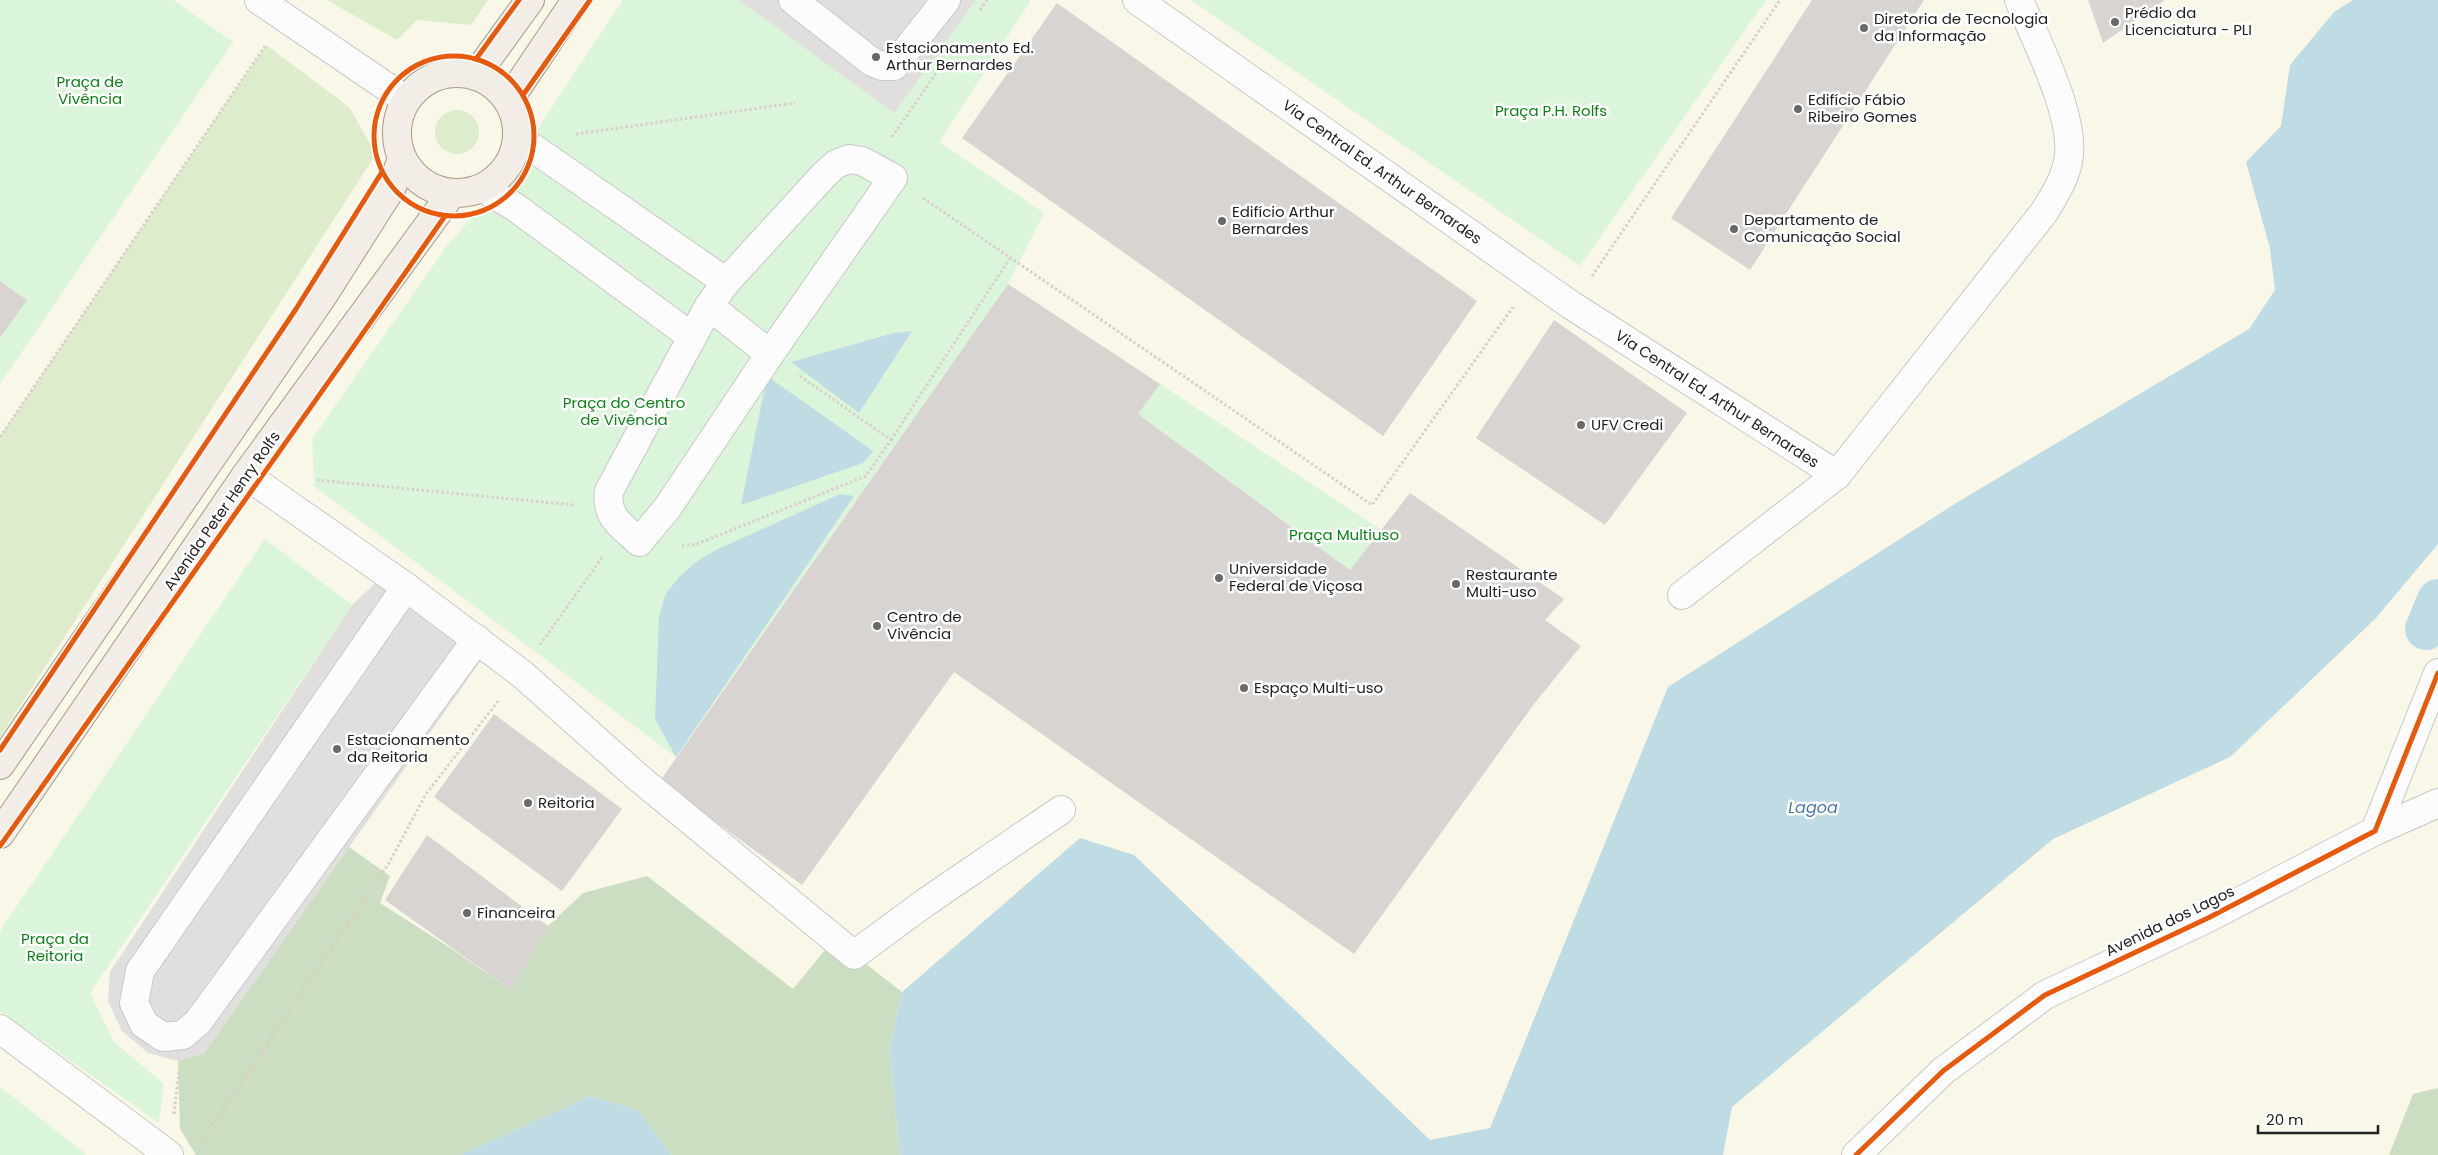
<svg xmlns="http://www.w3.org/2000/svg" width="2438" height="1155" font-family="Poppins,sans-serif">
<style>
.education{fill:#f8f7e8}
.grass{fill:#ddeccb}
.forest{fill:#cbdec1}
.park{fill:#daf5da}
.parking{fill:#e0dfde}
.water{fill:#bfdbe3}
.lines{fill:none;stroke-linecap:round;stroke-linejoin:round}
.canal{stroke:#bfdbe3;stroke-width:42}
.building{fill:#d7d4d2}
.minor-casing{stroke:#c9c8c7;stroke-width:30}
.major-casing{stroke:#a79c86;stroke-width:30}
.path{stroke:#dccecd;stroke-width:3;stroke-dasharray:2.5 2.5;stroke-linecap:butt}
.minor{stroke:#fdfcfc;stroke-width:28}
.major{stroke:#f3ede7;stroke-width:28}
.cycleway-casing{stroke:#fff;stroke-width:8}
.cycleway{stroke:#e8590c;stroke-width:5}
.poi-dot{fill:#6a6968;stroke:#fff;stroke-width:2}
.labels{text-anchor:middle;stroke-width:5;stroke-linejoin:round;paint-order:stroke}
.poi-label{font-size:15px;fill:#222;stroke:#fff;text-anchor:start}
.park-label{font-size:15px;fill:#0c8416;stroke:#fff}
.street-label{font-size:15px;fill:#222;stroke:#fff}
.water-label{font-size:16px;font-style:italic;fill:#4a7aab;stroke:#fff}
</style>
<rect width="100%" height="100%" fill="#f0eeeb"/>
<rect class="education" x="0" y="0" width="2438" height="1155"/>
<g class="grass">
<polygon points="327,0 488,0 471,25 417,20 397,40"/>
<polygon points="266,45 349,107 376,154 0,737 0,437"/>
<circle cx="457" cy="132" r="22"/>
</g>
<g class="forest">
<polygon points="349,847 390,876 380,903 452,949 511,990 548,926 583,893 647,876 793,989 834,939 902,992 889,1049 900,1155 671,1155 638,1110 590,1096 460,1155 196,1155 180,1129 178,1061 204,1053"/>
<polygon points="2438,1088 2438,1155 2389,1155 2413,1094"/>
</g>
<g class="park">
<polygon points="0,0 173,0 233,42 0,384"/>
<polygon points="623,0 1031,0 939,142 1044,213 1008,284 676,757 314,486 312,439 446,247 497,190"/>
<polygon points="1191,0 1766,0 1580,266"/>
<polygon points="1160,384 1381,530 1350,570 1138,414"/>
<polygon points="265,539 352,605 90,993 114,1042 164,1084 159,1123 0,1011 0,935 2,928"/>
<polygon points="0,1087 87,1155 0,1155"/>
</g>
<g class="parking">
<polygon points="739,0 976,0 894,113"/>
<polygon points="384,575 487,652 204,1053 178,1061 148,1053 122,1031 108,1001 110,972 352,605"/>
</g>
<g class="water">
<polygon points="2353,0 2438,0 2438,544 2375,619 2230,757 2053,839 1732,1107 1723,1155 900,1155 889,1049 902,992 1080,838 1134,855 1430,1140 1490,1128 1668,687 1961,500 2249,329 2275,290 2270,248 2246,162 2281,126 2290,65 2334,12"/>
<polygon points="912,331 859,413 791,362 894,333"/>
<polygon points="767,376 873,451 863,463 741,505"/>
<polygon points="840,494 854,496 676,757 655,719 659,618 665,595 679,577 696,562 716,550"/>
<polygon points="590,1096 638,1110 671,1155 460,1155"/>
</g>
<g class="lines">
<polyline class="canal" points="2426,629 2438,600"/>
</g>
<g class="building">
<polygon points="1812,0 1924,0 1750,270 1671,218"/>
<polygon points="2088,0 2165,0 2103,43"/>
<polygon points="1057,3 1477,301 1383,436 962,138"/>
<polygon points="0,281 27,300 0,338"/>
<polygon points="1008,284 1160,384 1138,414 1350,570 1410,493 1564,599 1545,620 1581,646 1534,704 1354,954 954,672 802,885 660,781"/>
<polygon points="1554,320 1687,413 1605,525 1476,438"/>
<polygon points="494,714 622,809 562,891 434,797"/>
<polygon points="427,835 548,926 511,990 385,900"/>
</g>
<g class="lines">
<defs>
<g id="minor">
<polyline points="259,0 406,100"/>
<polyline points="793,0 872,62 882,66 894,66 946,0"/>
<path d="M 1137,0 L 1571,305 L 1837,475 L 2045,211 C 2055,194 2067,176 2069,155 C 2073,111 2036,41 2019,0"/>
<polyline points="517,140 533,148 726,282"/>
<path d="M 849,159 L 862,161 L 893,178 L 770,354 L 668,507 L 639,542 C 622,526 605,517 609,491 L 709,306 L 726,282 L 824,175 L 836,164 Z"/>
<polyline points="483,188 515,207 692,337"/>
<polyline points="709,306 770,354"/>
<polyline points="246,475 406,587 522,674 640,779 854,955 926,902 1061,810"/>
<polyline points="406,587 140,971 134,1003 144,1024 163,1037 183,1035 198,1022 477,639"/>
<polyline points="1682,595 1837,475"/>
<polyline points="2375,831 2438,803"/>
<polyline points="0,1029 169,1155"/>
<polyline points="1856,1155 1943,1071 2045,995 2208,918 2375,831 2438,673"/>
</g>
<g id="major">
<circle cx="457" cy="133" r="60"/>
<polyline points="475,76 530,0"/>
<polyline points="508,101 576,0"/>
<polyline points="0,765 324,294 392,187 402,158"/>
<polyline points="0,834 246,475 452,193"/>
</g>
</defs>
<use href="#minor" class="minor-casing"/>
<use href="#major" class="major-casing"/>
<g class="path">
<polyline points="980,10 987,0"/>
<polyline points="576,134 795,103"/>
<polyline points="892,137 938,70"/>
<polyline points="923,198 1372,505 1513,307"/>
<polyline points="1592,276 1780,0"/>
<polyline points="0,437 265,46"/>
<polyline points="891,440 1010,258"/>
<polyline points="317,480 574,505"/>
<polyline points="682,546 697,544 866,476 891,440 797,374"/>
<polyline points="540,645 603,556"/>
<polyline points="174,1114 179,1071"/>
<polyline points="201,1142 389,863 426,794 499,700"/>
</g>
<use href="#minor" class="minor"/>
<use href="#major" class="major"/>
<defs>
<g id="cycleway">
<circle cx="454" cy="136" r="80"/>
<polyline points="476,59 519,0"/>
<polyline points="523,95 590,0"/>
<polyline points="0,750 296,309 382,172"/>
<path d="M 0,846 C 148,636 298,427 445,216"/>
<polyline points="1856,1155 1943,1071 2045,995 2208,918 2375,831 2438,673"/>
</g>
</defs>
<use href="#cycleway" class="cycleway-casing"/>
<use href="#cycleway" class="cycleway"/>
</g>
<g class="poi-dot">
<circle cx="2115" cy="22" r="5"/>
<circle cx="1864" cy="28" r="5"/>
<circle cx="876" cy="57" r="5"/>
<circle cx="1798" cy="109" r="5"/>
<circle cx="1222" cy="221" r="5"/>
<circle cx="1734" cy="229" r="5"/>
<circle cx="1581" cy="425" r="5"/>
<circle cx="1219" cy="578" r="5"/>
<circle cx="1456" cy="584" r="5"/>
<circle cx="877" cy="626" r="5"/>
<circle cx="1244" cy="688" r="5"/>
<circle cx="337" cy="749" r="5"/>
<circle cx="528" cy="803" r="5"/>
<circle cx="467" cy="913" r="5"/>
</g>
<g class="labels">
<g class="poi-label">
<text x="2125" y="18">Prédio da<tspan x="2125" dy="17">Licenciatura - PLI</tspan></text>
<text x="1874" y="24">Diretoria de Tecnologia<tspan x="1874" dy="17">da Informação</tspan></text>
<text x="886" y="53">Estacionamento Ed.<tspan x="886" dy="17">Arthur Bernardes</tspan></text>
<text x="1808" y="105">Edifício Fábio<tspan x="1808" dy="17">Ribeiro Gomes</tspan></text>
<text x="1232" y="217">Edifício Arthur<tspan x="1232" dy="17">Bernardes</tspan></text>
<text x="1744" y="225">Departamento de<tspan x="1744" dy="17">Comunicação Social</tspan></text>
<text x="1591" y="430">UFV Credi</text>
<text x="1229" y="574">Universidade<tspan x="1229" dy="17">Federal de Viçosa</tspan></text>
<text x="1466" y="580">Restaurante<tspan x="1466" dy="17">Multi-uso</tspan></text>
<text x="887" y="622">Centro de<tspan x="887" dy="17">Vivência</tspan></text>
<text x="1254" y="693">Espaço Multi-uso</text>
<text x="347" y="745">Estacionamento<tspan x="347" dy="17">da Reitoria</tspan></text>
<text x="538" y="808">Reitoria</text>
<text x="477" y="918">Financeira</text>
</g>
<g class="park-label">
<text x="90" y="87">Praça de<tspan x="90" dy="17">Vivência</tspan></text>
<text x="1551" y="116">Praça P.H. Rolfs</text>
<text x="624" y="408">Praça do Centro<tspan x="624" dy="17">de Vivência</tspan></text>
<text x="1344" y="540">Praça Multiuso</text>
<text x="55" y="944">Praça da<tspan x="55" dy="17">Reitoria</tspan></text>
</g>
<g class="street-label">
<text transform="translate(1382 172) rotate(35)" y="5">Via Central Ed. Arthur Bernardes</text>
<text transform="translate(1717 399) rotate(33)" y="5">Via Central Ed. Arthur Bernardes</text>
<text transform="translate(222 511) rotate(-55)" y="5">Avenida Peter Henry Rolfs</text>
<text transform="translate(2170 921) rotate(-26)" y="5">Avenida dos Lagos</text>
</g>
<g class="water-label">
<text x="1813" y="813">Lagoa</text>
</g>
</g>
<path d="M2258 1125v8h120v-8" fill="none" stroke="#222222" stroke-width="2.5"/>
<text x="2266" y="1125" font-size="15" fill="#222222" stroke="#ffffff" stroke-width="4" paint-order="stroke">20 m</text>
</svg>
